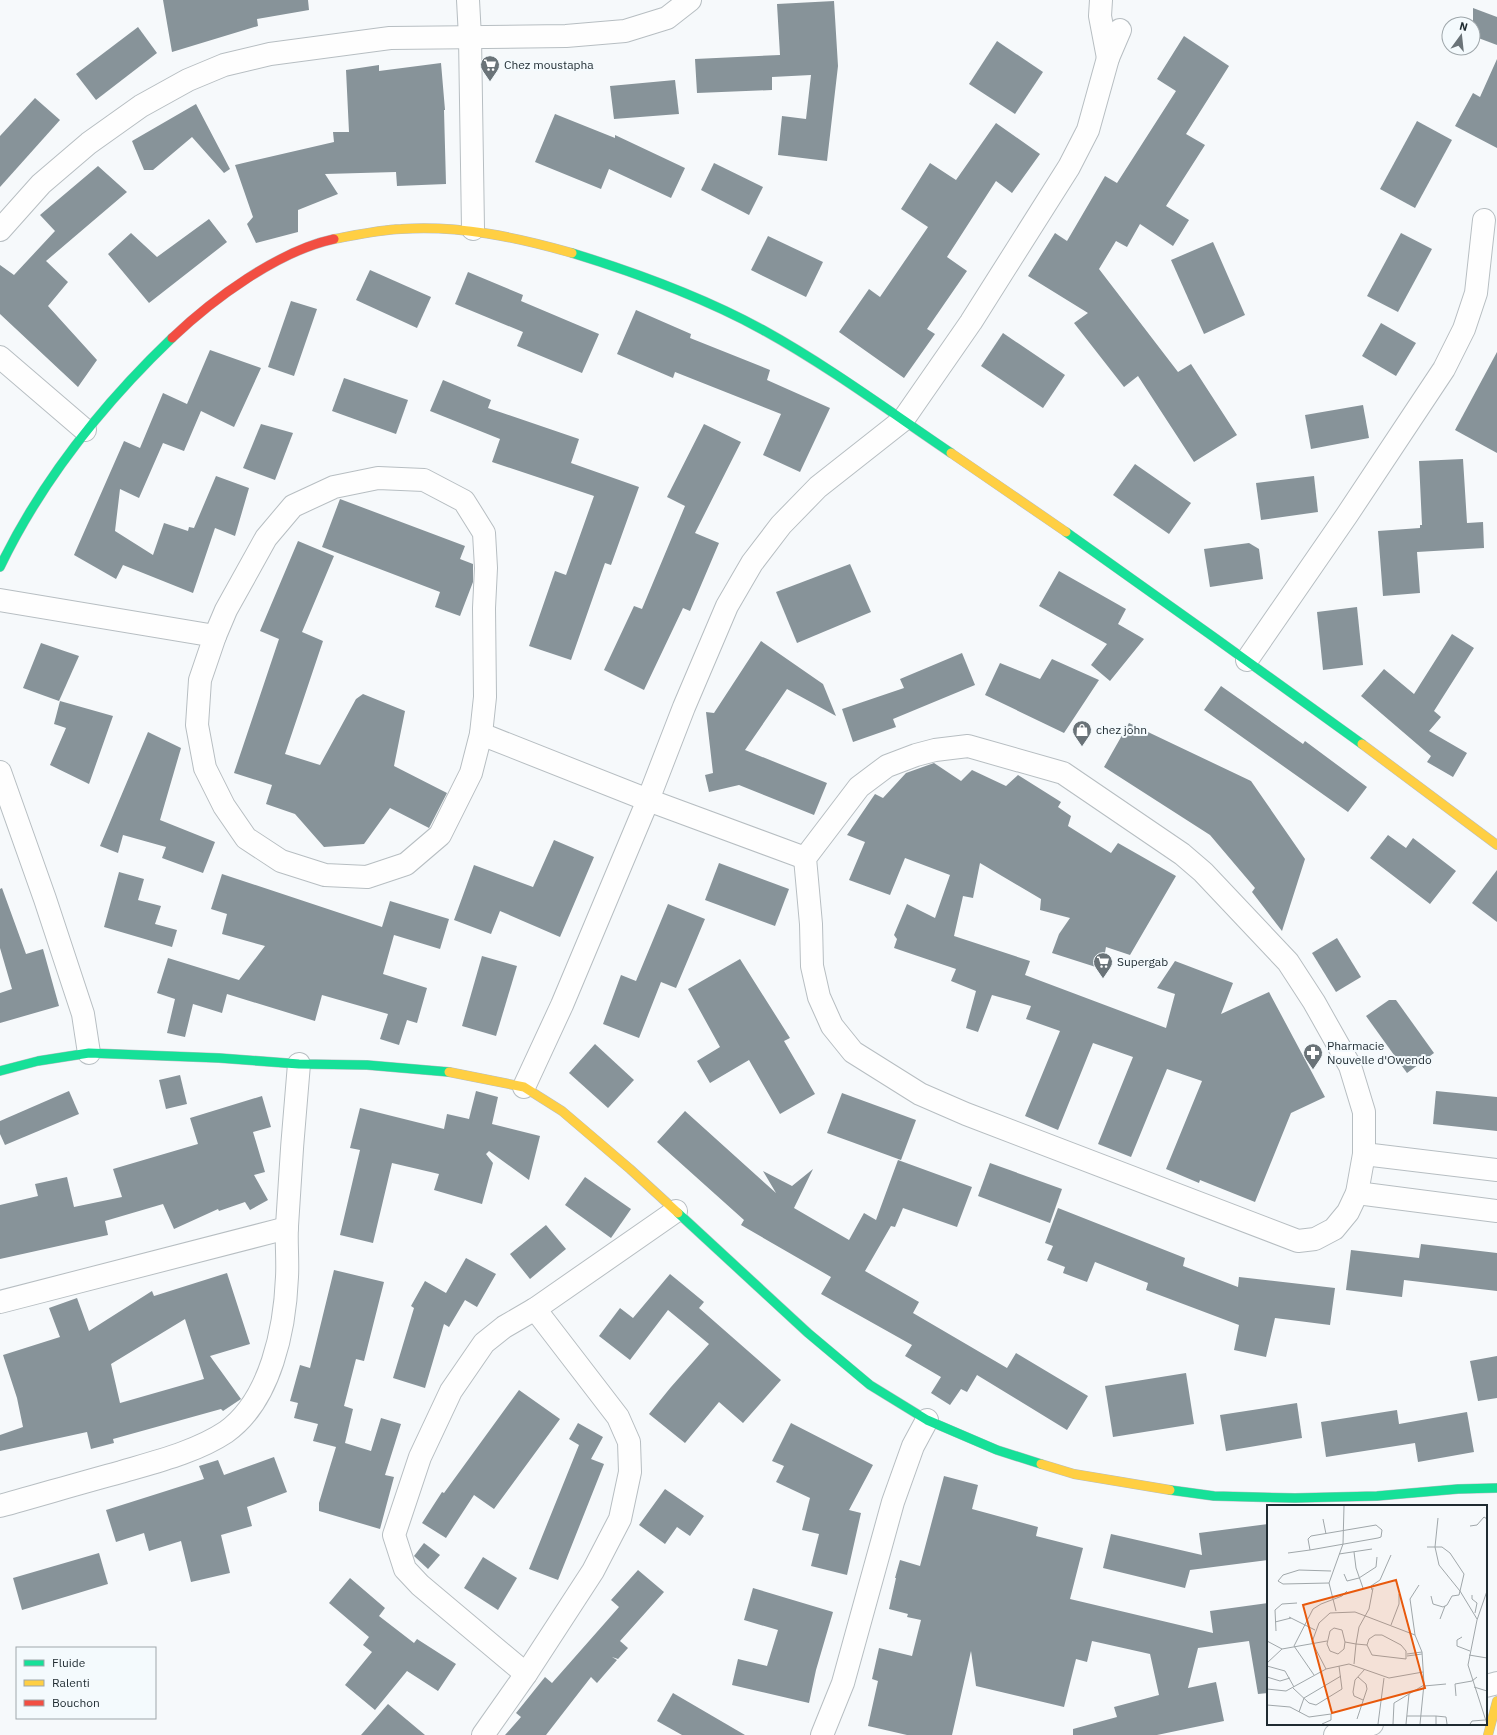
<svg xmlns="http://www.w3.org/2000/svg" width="1497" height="1735" font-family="'IBM Plex Sans',sans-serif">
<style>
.building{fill:#879399;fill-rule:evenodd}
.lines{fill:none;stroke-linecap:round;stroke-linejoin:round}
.street-casing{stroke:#b7bec2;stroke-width:24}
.fast-casing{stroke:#b7bec2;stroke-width:10}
.slow-casing{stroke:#b7bec2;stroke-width:10}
.jam-casing{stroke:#b7bec2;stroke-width:10}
.street{stroke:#fefefe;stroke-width:22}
.fast{stroke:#16e098;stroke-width:9}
.slow{stroke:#ffcf43;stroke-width:9}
.jam{stroke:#f24e42;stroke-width:9}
.labels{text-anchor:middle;stroke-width:4;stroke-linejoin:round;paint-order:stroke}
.poi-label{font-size:12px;fill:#1f2b31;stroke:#f4fafd;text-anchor:start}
.inset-road{fill:none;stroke:#a0a7aa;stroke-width:1}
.view{fill:#e8590c;fill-opacity:0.15;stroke:#e8590c;stroke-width:2}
.inset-edge{fill:none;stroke:#1f2b31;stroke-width:2}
</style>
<rect width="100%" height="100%" fill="#f6f9fb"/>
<g class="building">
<polygon points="163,0 308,0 309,10 257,19 258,26 172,52"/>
<polygon points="834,1 838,66 827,161 778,155 782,116 806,119 811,75 772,77 772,90 697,93 695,59 780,55 777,4"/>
<polygon points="1473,8 1497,17 1497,45 1473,36"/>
<polygon points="138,27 157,53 96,100 76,74"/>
<polygon points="1184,36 1229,66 1186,134 1205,145 1166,206 1189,220 1173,246 1140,224 1127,247 1116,241 1099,269 1178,372 1191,364 1237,435 1194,462 1138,376 1124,387 1074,323 1088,313 1028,276 1055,233 1067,241 1105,176 1117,183 1176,91 1157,79"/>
<polygon points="997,41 1043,72 1015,114 969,84"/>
<polygon points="1497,59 1497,148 1455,126 1473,93 1480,97"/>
<polygon points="441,63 445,110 444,110 446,184 397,186 396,172 325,174 338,194 298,210 298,232 256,243 247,224 253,217 235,165 334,142 333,132 349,132 346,70 379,65 379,71"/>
<polygon points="675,80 679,114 614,119 610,86"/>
<polygon points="35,98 60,120 0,187 0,136"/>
<polygon points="196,104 230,169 224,173 192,137 153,170 144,170 132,141"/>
<polygon points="555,114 615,138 615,135 685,168 671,198 609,169 601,189 535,162"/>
<polygon points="1417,121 1452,140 1415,208 1380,189"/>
<polygon points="996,123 1040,154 1012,193 996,181 947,257 967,271 927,329 935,334 904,378 839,332 869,289 880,297 928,227 901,209 930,163 956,180"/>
<polygon points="714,163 763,187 749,215 701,190"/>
<polygon points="98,166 127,192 46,261 68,282 48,306 97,360 78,387 0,314 0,265 14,275 55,231 40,215"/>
<polygon points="209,219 227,242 149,303 108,254 131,233 157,257"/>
<polygon points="1401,233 1432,249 1398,312 1367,296"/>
<polygon points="768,236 823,262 806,297 751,270"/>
<polygon points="1213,242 1245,315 1204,334 1171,260"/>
<polygon points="370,270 431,297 417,328 356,300"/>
<polygon points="468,272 523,295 521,301 599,334 582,373 517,346 523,332 455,304"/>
<polygon points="291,301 317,309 294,376 268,367"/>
<polygon points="636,310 691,334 690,338 770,370 767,380 830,408 800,472 763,455 781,414 675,372 673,378 617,354"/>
<polygon points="1381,323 1416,343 1396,376 1362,356"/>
<polygon points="1003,333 1065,375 1043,408 981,366"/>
<polygon points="210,350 261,368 234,427 201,411 184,451 163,443 139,498 120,489 115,531 153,555 164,523 188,531 189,527 194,528 216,476 249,488 235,536 215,528 193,593 123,565 116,579 74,555 124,441 140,448 163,393 187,404"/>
<polygon points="1497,352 1497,453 1455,430"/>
<polygon points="344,378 408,400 396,434 332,411"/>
<polygon points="443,380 491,400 488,408 579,439 571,463 639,487 611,565 605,563 571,660 529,646 555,571 566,575 594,496 492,462 500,439 430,411"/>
<polygon points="1363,405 1369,438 1311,449 1305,415"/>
<polygon points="261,424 293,433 275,480 243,468"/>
<polygon points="704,424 741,442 695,533 719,543 690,611 683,608 644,690 604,670 634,606 642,609 685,506 667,497"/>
<polygon points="1463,459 1467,523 1483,522 1484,548 1417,552 1420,593 1383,596 1378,531 1420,528 1420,525 1422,525 1419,461"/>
<polygon points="1135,464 1191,503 1169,534 1113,495"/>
<polygon points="1314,476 1318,512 1261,520 1256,483"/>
<polygon points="340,499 465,546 460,559 473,564 473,582 460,616 435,607 440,592 322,547"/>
<polygon points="298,541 334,556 302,632 323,641 285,754 320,765 356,699 363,694 405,711 394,766 447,793 429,828 390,808 364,844 324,847 295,814 266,804 272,785 234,773 279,639 260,631"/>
<polygon points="1249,543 1259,549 1263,579 1210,587 1204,549"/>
<polygon points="850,564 871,612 797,643 776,592"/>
<polygon points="1059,571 1126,609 1118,624 1144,639 1110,681 1091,665 1107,644 1039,606"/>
<polygon points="1357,607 1363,665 1323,670 1317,612"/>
<polygon points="1452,634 1474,648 1434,711 1441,717 1429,731 1467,753 1453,777 1427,762 1431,756 1361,696 1384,669 1414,694"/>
<polygon points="761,641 823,684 836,716 787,689 745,750 827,783 814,815 739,785 709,792 705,775 713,773 706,712 714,713"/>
<polygon points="41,643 79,656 59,701 23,688"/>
<polygon points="962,653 975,685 893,719 896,727 853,742 842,709 904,688 900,679"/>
<polygon points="1052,659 1099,680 1064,733 985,695 1000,663 1040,679"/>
<polygon points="1221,686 1303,744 1305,741 1367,787 1348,812 1204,710"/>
<polygon points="60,701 113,716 89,784 50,765 66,728 54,724"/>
<polygon points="1129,723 1251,781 1305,859 1282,931 1252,892 1255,888 1210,835 1104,767"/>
<polygon points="148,732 181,748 160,820 215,842 203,873 162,858 166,847 123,835 118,853 100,846"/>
<polygon points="934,763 961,781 972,770 1006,786 1018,775 1061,802 1058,807 1071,816 1068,826 1111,853 1118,843 1176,876 1130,955 1106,947 1102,969 1052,953 1059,934 1070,918 1040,910 1041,899 980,863 973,898 963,896 954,936 1030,961 1025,975 1166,1028 1175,994 1157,988 1175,961 1233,983 1221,1014 1269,992 1325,1097 1291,1113 1255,1202 1200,1180 1199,1183 1166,1169 1202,1081 1167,1069 1131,1157 1098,1144 1133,1057 1093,1043 1058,1130 1025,1116 1060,1031 1026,1019 1031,1006 992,995 978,1032 966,1028 976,991 951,981 956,969 894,948 897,939 894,935 907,904 935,918 950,875 905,858 890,895 849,880 865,842 847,835 875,794 883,798 906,773"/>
<polygon points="1388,835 1406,848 1413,838 1456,871 1430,904 1370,858"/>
<polygon points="554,840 594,857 560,937 500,911 491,934 454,920 474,865 533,887"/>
<polygon points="719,863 789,889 775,926 705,900"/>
<polygon points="1497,870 1497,922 1472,903"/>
<polygon points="119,872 144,879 138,900 161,906 155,924 177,930 172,947 104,927"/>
<polygon points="222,874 382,927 390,901 449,919 440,949 394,935 383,974 427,988 417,1023 407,1020 399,1045 380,1039 388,1014 322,995 315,1021 227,994 222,1013 193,1004 185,1037 167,1033 175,999 157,993 168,958 239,980 265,946 222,934 227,914 211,909"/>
<polygon points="2,888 26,954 43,949 59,1006 0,1023 0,993 12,989 0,948 0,889"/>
<polygon points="668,904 705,919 676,988 661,982 639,1038 603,1024 621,975 636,981"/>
<polygon points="1337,938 1361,977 1336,992 1312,953"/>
<polygon points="482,956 517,966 496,1036 462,1026"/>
<polygon points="740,959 790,1038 784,1041 815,1094 780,1114 749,1060 710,1083 697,1061 720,1047 688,989"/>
<polygon points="1389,1000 1396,1000 1434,1053 1407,1073 1366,1016"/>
<polygon points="595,1044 634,1080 608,1108 569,1073"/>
<polygon points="180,1075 187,1104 166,1109 159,1080"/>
<polygon points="69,1091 79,1114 5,1145 0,1134 0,1121"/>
<polygon points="476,1091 498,1097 492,1124 540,1136 529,1180 489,1151 486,1154 493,1163 482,1204 434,1190 439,1174 392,1163 373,1243 340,1235 360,1150 350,1148 360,1108 444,1129 447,1114 469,1119"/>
<polygon points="1436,1091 1497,1097 1497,1131 1433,1124"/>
<polygon points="842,1093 916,1120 901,1160 827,1133"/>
<polygon points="262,1096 271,1127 253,1132 265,1172 254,1175 268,1200 250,1210 245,1202 219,1211 218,1209 174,1229 163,1204 105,1221 108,1235 0,1259 0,1205 38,1196 35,1184 67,1177 74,1207 122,1197 113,1169 198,1144 190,1118"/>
<polygon points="685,1111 776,1193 763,1171 792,1186 813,1169 794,1208 849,1240 864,1213 876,1220 898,1160 972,1187 957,1227 903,1208 895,1227 891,1226 865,1271 919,1302 913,1313 1007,1368 1016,1353 1088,1396 1067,1430 977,1375 967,1392 961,1389 950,1405 931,1393 941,1377 905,1356 912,1345 821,1294 831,1277 741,1225 744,1220 657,1142"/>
<polygon points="990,1163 1062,1189 1050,1223 978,1196"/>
<polygon points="585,1177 631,1209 611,1238 565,1205"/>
<polygon points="1058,1208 1185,1258 1183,1266 1238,1287 1239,1277 1335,1288 1330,1325 1275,1318 1266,1357 1234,1350 1239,1325 1146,1290 1148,1283 1095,1262 1087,1282 1063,1273 1065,1267 1047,1260 1053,1246 1045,1243"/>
<polygon points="546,1225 566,1249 530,1279 510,1254"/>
<polygon points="1421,1244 1497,1253 1497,1291 1404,1280 1402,1297 1346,1290 1351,1250 1419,1258"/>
<polygon points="466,1258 496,1274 477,1307 465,1300 449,1327 444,1324 425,1388 393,1378 414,1308 411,1306 425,1281 446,1293"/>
<polygon points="334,1270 384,1282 364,1361 356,1359 344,1406 353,1409 345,1443 371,1451 381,1418 401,1424 385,1475 394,1477 380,1529 319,1511 319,1503 336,1447 313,1441 318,1424 294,1418 298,1403 290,1401 300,1365 310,1368"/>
<path d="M 227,1273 L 250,1344 L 210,1356 L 241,1399 L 223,1411 L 221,1409 L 113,1439 L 114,1443 L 91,1449 L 87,1432 L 0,1451 L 0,1435 L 23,1427 L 17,1398 L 3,1355 L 60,1337 L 49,1308 L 77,1298 L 89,1331 L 152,1291 L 154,1296 ZM 185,1319 L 204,1379 L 120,1403 L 111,1364 Z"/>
<polygon points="670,1274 704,1302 699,1308 781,1380 743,1423 719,1402 685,1443 649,1414 671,1387 709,1344 668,1310 630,1360 599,1336 620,1308 633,1318"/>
<polygon points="1497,1356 1497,1398 1478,1401 1470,1361"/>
<polygon points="1186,1373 1194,1424 1113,1437 1105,1386"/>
<polygon points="519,1390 560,1419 494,1509 474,1495 446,1538 422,1523 442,1492 444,1493"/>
<polygon points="1297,1403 1302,1438 1226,1451 1220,1415"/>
<polygon points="1397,1410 1399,1424 1467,1412 1474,1452 1418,1462 1415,1443 1326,1457 1321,1422"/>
<polygon points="578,1423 603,1437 591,1459 604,1464 558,1580 529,1569 579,1445 569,1439"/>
<polygon points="791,1423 873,1465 849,1510 861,1513 847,1575 811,1566 819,1534 802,1530 810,1498 776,1482 784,1466 772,1461"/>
<polygon points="274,1457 287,1492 247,1507 252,1526 221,1535 230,1573 191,1582 181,1541 149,1551 144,1533 116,1542 106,1510 204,1479 199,1466 218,1460 224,1475"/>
<polygon points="944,1476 978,1485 972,1509 1038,1527 1036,1536 1083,1548 1070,1599 1213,1633 1210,1611 1268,1603 1268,1693 1258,1694 1249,1641 1198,1648 1188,1688 1216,1682 1224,1721 1157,1735 1073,1735 1073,1729 1117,1717 1114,1707 1159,1695 1150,1654 1092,1641 1087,1662 1076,1659 1064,1707 976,1686 971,1651 952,1735 907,1735 868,1726 878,1681 872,1679 879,1648 912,1656 921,1620 907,1617 908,1614 889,1609 896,1578 895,1578 900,1560 920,1566"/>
<polygon points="665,1489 704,1516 690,1536 677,1527 665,1544 639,1525"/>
<polygon points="1268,1524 1268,1560 1190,1570 1185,1588 1103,1568 1111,1534 1202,1555 1199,1533"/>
<polygon points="424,1543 440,1555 428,1569 414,1556"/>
<polygon points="99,1553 108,1584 22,1610 13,1578"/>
<polygon points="483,1557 517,1578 498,1610 464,1588"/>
<polygon points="638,1570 664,1592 620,1641 628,1648 618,1659 612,1657 617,1660 597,1683 591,1677 546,1735 505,1735 521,1717 516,1713 545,1677 552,1683 619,1607 611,1600"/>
<polygon points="350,1578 385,1608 379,1616 414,1643 417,1639 456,1664 438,1691 407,1671 375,1710 345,1685 372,1652 363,1645 369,1637 329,1603"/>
<polygon points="753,1588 833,1612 816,1670 809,1703 732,1685 738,1659 767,1666 778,1630 744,1620"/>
<polygon points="673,1693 745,1735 682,1735 657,1721"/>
<polygon points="388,1704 425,1735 361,1735"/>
</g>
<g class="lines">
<defs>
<g id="street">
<polyline points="468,0 470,37 473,229"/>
<polyline points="1101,0 1100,16 1108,58"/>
<polyline points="0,230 41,184 89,143 141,106 188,80 224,65 270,54 390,38 566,36 625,31 667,18 690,0"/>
<polyline points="0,357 85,430"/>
<polygon points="378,478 424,480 464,501 484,533 486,568 484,608 485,697 481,734 471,773 440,835 406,864 367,877 325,875 281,861 246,838 224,806 205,768 197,725 200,680 215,636 226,610 266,538 293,506 334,487"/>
<polyline points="0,600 215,636"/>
<polyline points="1247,660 1347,515 1444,369 1464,329 1476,293 1484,220"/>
<polyline points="481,734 648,800 562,1005 524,1087"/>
<polygon points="968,746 1063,773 1182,854 1203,872 1288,962 1314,1002 1350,1066 1364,1112 1364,1154 1357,1193 1348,1212 1334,1229 1315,1239 1298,1241 966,1114 920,1094 853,1052 832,1026 819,997 812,966 811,924 805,858 859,787 887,766 916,755 935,750"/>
<polyline points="0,772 45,899 83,1014 89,1053"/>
<polyline points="805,858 648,800 684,707 727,606 752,563 781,525 818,487 903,420 971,322 1069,167 1088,130 1108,58 1120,30"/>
<polyline points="1364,1154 1497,1170"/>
<polyline points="1357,1193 1497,1211"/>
<polyline points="0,1302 287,1228"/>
<path d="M 0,1506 C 40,1495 80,1483 121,1472 C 155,1462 196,1452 226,1432 C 271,1400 285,1328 287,1277 C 288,1260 286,1243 287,1226 C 290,1172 294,1118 299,1064"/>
<polyline points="526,1674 420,1585 405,1569 394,1535 420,1457 451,1391 484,1343 504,1327 535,1309 676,1211"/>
<polyline points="1486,1686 1497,1683"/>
<polyline points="483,1735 526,1674 593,1571 620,1519 630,1472 629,1442 618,1417 535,1309"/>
<polyline points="822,1735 843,1683 893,1502 913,1446 927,1420"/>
<polyline points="1335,1735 1372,1724"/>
</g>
<g id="fast">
<path d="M 572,253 C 637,273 703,297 763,330 C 828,366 889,411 951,453"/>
<polyline points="1066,532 1215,638 1362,744"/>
<path d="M 0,567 C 42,480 102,405 172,338"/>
<polyline points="0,1071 38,1061 89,1053 219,1058 299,1064 367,1065 449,1072"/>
<polyline points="678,1213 808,1333 870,1385 927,1420 997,1450 1041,1464"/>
<polyline points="1170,1490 1214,1496 1295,1498 1377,1496 1458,1489 1497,1488"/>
</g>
<g id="slow">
<path d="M 334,239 C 356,235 378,230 401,229 C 459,225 516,237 572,253"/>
<polyline points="951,453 1066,532"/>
<polyline points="1362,744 1497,845"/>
<polyline points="449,1072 524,1087 562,1111 630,1169 678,1213"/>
<polyline points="1041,1464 1074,1474 1170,1490"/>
<polyline points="1488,1735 1497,1701"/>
</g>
<path id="jam" d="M 172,338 C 213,299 278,251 334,239"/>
</defs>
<use href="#street" class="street-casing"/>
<use href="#fast" class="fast-casing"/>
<use href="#slow" class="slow-casing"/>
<use href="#jam" class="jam-casing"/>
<use href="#street" class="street"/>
<use href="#fast" class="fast"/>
<use href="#slow" class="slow"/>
<use href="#jam" class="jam"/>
</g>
<defs>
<symbol id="supermarket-pin" viewBox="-11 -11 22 30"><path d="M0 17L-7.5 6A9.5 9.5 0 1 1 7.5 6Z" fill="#6a7378" stroke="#f4fafd"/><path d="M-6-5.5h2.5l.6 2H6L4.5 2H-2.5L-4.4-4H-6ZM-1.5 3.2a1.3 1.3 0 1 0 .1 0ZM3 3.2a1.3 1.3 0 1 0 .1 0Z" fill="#fff"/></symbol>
<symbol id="shop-pin" viewBox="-11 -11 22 30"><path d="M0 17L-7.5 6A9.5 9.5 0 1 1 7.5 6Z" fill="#6a7378" stroke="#f4fafd"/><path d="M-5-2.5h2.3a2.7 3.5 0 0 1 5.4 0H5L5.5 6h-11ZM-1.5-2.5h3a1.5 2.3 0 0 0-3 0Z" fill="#fff"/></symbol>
<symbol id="pharmacy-pin" viewBox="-11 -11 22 30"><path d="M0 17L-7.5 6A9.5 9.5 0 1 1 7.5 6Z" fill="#6a7378" stroke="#f4fafd"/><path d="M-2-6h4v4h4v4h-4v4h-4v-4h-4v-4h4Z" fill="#fff"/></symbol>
</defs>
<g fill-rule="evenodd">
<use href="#supermarket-pin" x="479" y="54" width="22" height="30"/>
<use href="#shop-pin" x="1071" y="719" width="22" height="30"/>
<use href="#supermarket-pin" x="1092" y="951" width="22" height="30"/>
<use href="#pharmacy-pin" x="1302" y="1042" width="22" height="30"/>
</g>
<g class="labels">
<g class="poi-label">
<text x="504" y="69">Chez moustapha</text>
<text x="1096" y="734">chez john</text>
<text x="1117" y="966">Supergab</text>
<text x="1327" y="1050">Pharmacie<tspan x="1327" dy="14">Nouvelle d'Owendo</tspan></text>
</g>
</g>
<g transform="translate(1267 1505)">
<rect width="220" height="220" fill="#f6f9fb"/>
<path class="inset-road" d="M 56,14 L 59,29M 203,21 L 210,20 L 217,12 L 220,14M 160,42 L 175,42 L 183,48 L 197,69 L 193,86 L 210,114M 87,47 L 89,63 L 96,83M 21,48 L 43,45 L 41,34 L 44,31 L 109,20 L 115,25 L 114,32 L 111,33 L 43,45M 72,49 L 105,44M 77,69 L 80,76 L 92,73 L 109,62 L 110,52M 62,78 L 16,79 L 11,76 L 16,70 L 32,65 L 64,66M 105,85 L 104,81 L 113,75 L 124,50M 220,86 L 210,115 L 201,160 L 220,219M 205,90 L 205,94 L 210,98 L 208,108M 164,91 L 166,99 L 176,102 L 180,100 L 185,91 L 192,90 L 193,86 L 172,60 L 168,42 L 171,13M 69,106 L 62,78 L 76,39 L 77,1M 22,112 L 48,125M 173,114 L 178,101M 8,117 L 24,113M 124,120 L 132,99 L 132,89M 67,123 L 75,125 L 78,137 L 77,144 L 71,149 L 63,146 L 60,139 L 63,126 ZM 9,126 L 8,105 L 15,99 L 30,98M 115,130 L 134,140 L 139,146 L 139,154 L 105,150 L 100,140 L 102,134 L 108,130 ZM 148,130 L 143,94 L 152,80M 195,132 L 190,135 L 190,141 L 203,146M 0,136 L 15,144M 78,137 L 89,139 L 87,159M 100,140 L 89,139 L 92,122 L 102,104 L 106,83M 140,149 L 155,147M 202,150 L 220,153M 140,151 L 155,149M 0,158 L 15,144 L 60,136M 0,161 L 18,166 L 27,182M 59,164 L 45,137 L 52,118 L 63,108 L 88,107 L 148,130 L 155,147 L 157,179 L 153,219M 47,170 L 27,141 L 46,104 L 54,99 L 75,91 L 80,86M 0,172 L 13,176 L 23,173M 157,181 L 179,179M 207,182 L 220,186M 26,183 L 42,198 L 49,200 L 75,184 L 72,161M 0,184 L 19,186 L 59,164 L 82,159 L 122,173 L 156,167M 189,191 L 188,179 L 205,176 L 210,172M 37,193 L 74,171M 96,195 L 87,191 L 86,187 L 88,175 L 98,164M 0,200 L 23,202 L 42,212 L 64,209 L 64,215 L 55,219M 32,207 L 37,193M 140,211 L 169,211 L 169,219M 169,211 L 179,212 L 180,219M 90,214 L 100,184 L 99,179 L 91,172M 111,219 L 117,173M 126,219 L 127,198 L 157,180M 139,219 L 142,189M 203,219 L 205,216 L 218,215"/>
<path class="view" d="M 129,75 L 158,183 L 65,208 L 36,100 Z"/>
<rect width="220" height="220" class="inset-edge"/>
</g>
<rect x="16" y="1647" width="140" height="72" fill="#f4fafd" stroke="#9fa7ab"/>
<rect x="24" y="1660" width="20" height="6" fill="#16e098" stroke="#9fa7ab"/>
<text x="52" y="1667" font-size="12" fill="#1f2b31">Fluide</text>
<rect x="24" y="1680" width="20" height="6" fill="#ffcf43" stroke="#9fa7ab"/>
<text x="52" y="1687" font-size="12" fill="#1f2b31">Ralenti</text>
<rect x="24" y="1700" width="20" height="6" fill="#f24e42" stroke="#9fa7ab"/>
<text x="52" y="1707" font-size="12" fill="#1f2b31">Bouchon</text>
<g transform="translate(1461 36) rotate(15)"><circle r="19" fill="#f4fafd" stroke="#9fa7ab"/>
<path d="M0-3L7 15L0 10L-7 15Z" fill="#6a7378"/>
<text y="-6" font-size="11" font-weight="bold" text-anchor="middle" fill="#1f2b31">N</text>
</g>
</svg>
